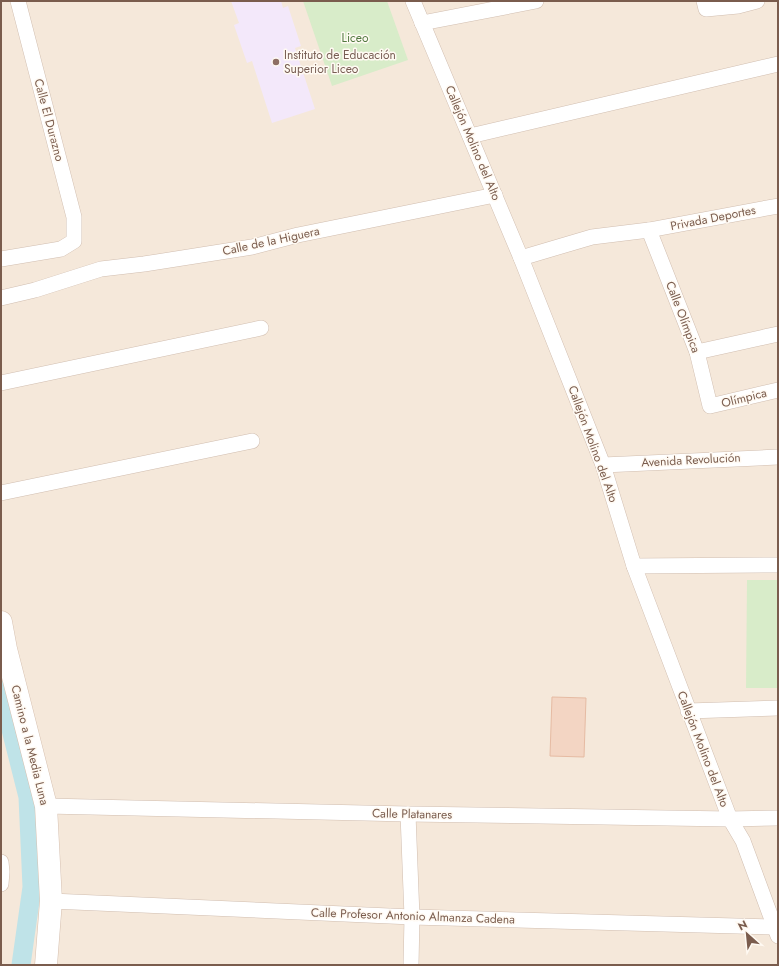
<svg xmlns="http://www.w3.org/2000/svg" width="779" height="966" font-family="Jost,sans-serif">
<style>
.residential{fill:#f5e8da}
.education{fill:#f3e8fa}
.green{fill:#d8ecc9}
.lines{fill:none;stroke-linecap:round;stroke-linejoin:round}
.canal{stroke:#bfe3e8;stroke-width:19}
.building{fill:#f3d5c3;stroke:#e6bba3}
.street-casing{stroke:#d1beb0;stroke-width:16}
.secondary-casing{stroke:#d6c0b0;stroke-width:23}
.street{stroke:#fff;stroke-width:15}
.secondary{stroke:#fff;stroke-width:22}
.education-dot{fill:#8d6e63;stroke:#fffaf3;stroke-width:1.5}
.labels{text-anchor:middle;stroke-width:3;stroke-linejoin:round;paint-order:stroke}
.park-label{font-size:12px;fill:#537a41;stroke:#fffaf3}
.education-label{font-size:12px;fill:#785e54;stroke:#fffaf3;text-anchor:start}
.street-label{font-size:12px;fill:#7a5c4d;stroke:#fffaf3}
</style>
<rect width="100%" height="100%" fill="#fdf6ec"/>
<rect class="residential" x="1" y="1" width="777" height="964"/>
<polygon class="education" points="231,1 281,1 283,8 288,6 301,46 295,48 315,109 272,123 252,61 247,63 234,25 239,23"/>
<g class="green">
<polygon points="303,1 387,1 408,60 332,86"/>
<polygon points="747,580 778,580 778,688 746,688"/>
</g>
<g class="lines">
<polyline class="canal" points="1,690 28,797 32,887 21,965"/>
</g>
<polygon class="building" points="552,697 586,698 584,757 550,756"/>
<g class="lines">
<defs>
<g id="street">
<polyline points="413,1 521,258 603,465 634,566 730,819 743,841 778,936"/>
<polyline points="704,1 706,9 738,6 757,1"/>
<polyline points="422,23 536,1"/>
<polyline points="470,136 778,64"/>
<polyline points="649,230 697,352 710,406 778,390"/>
<polyline points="521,258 592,237 649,230 778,206"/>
<polyline points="1,259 61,249 74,241 74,217 18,1"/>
<polyline points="1,298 35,290 101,269 144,264 252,247 298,235 495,195"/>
<polyline points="697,352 778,334"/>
<polyline points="1,383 261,328"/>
<polyline points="603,465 778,457"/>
<polyline points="1,493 252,441"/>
<polyline points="634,566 778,565"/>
<polyline points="688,711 778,708"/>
<polyline points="46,806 408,814 730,819 778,818"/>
<polyline points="408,814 412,917 411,965"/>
<polyline points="1,862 2,872 1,884"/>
<polyline points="51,901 412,917 774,927"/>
</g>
<polyline id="secondary" points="1,622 6,649 46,806 51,901 46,965"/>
</defs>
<use href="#street" class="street-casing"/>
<use href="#secondary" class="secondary-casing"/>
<use href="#street" class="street"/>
<use href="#secondary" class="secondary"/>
</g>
<circle class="education-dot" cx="276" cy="62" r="4"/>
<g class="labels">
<g class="park-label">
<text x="355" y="42">Liceo</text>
</g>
<g class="education-label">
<text x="284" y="59">Instituto de Educación<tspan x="284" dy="14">Superior Liceo</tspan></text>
</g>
<g class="street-label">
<text transform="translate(49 120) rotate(75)" y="4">Calle El Durazno</text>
<text transform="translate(473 143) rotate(67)" y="4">Callejón Molino del Alto</text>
<text transform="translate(713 218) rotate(-11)" y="4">Privada Deportes</text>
<text transform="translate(271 241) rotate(-12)" y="4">Calle de la Higuera</text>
<text transform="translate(683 317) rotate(69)" y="4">Calle Olímpica</text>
<text transform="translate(744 398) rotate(-14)" y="4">Olímpica</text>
<text transform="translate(593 444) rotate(70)" y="4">Callejón Molino del Alto</text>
<text transform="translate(691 460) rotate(-3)" y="4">Avenida Revolución</text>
<text transform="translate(30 745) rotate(76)" y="4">Camino a la Media Luna</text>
<text transform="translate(703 749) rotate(69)" y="4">Callejón Molino del Alto</text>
<text transform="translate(412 814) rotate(1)" y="4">Calle Platanares</text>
<text transform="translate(413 916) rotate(2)" y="4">Calle Profesor Antonio Almanza Cadena</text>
</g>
</g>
<rect width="779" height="966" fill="none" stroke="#7a5c4d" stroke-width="4"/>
<g transform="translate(747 934) rotate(333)" stroke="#fffaf3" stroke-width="3" paint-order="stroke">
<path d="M0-3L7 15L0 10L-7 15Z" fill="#7a5c4d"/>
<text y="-6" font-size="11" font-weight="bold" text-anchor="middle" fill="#7a5c4d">N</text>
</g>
</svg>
